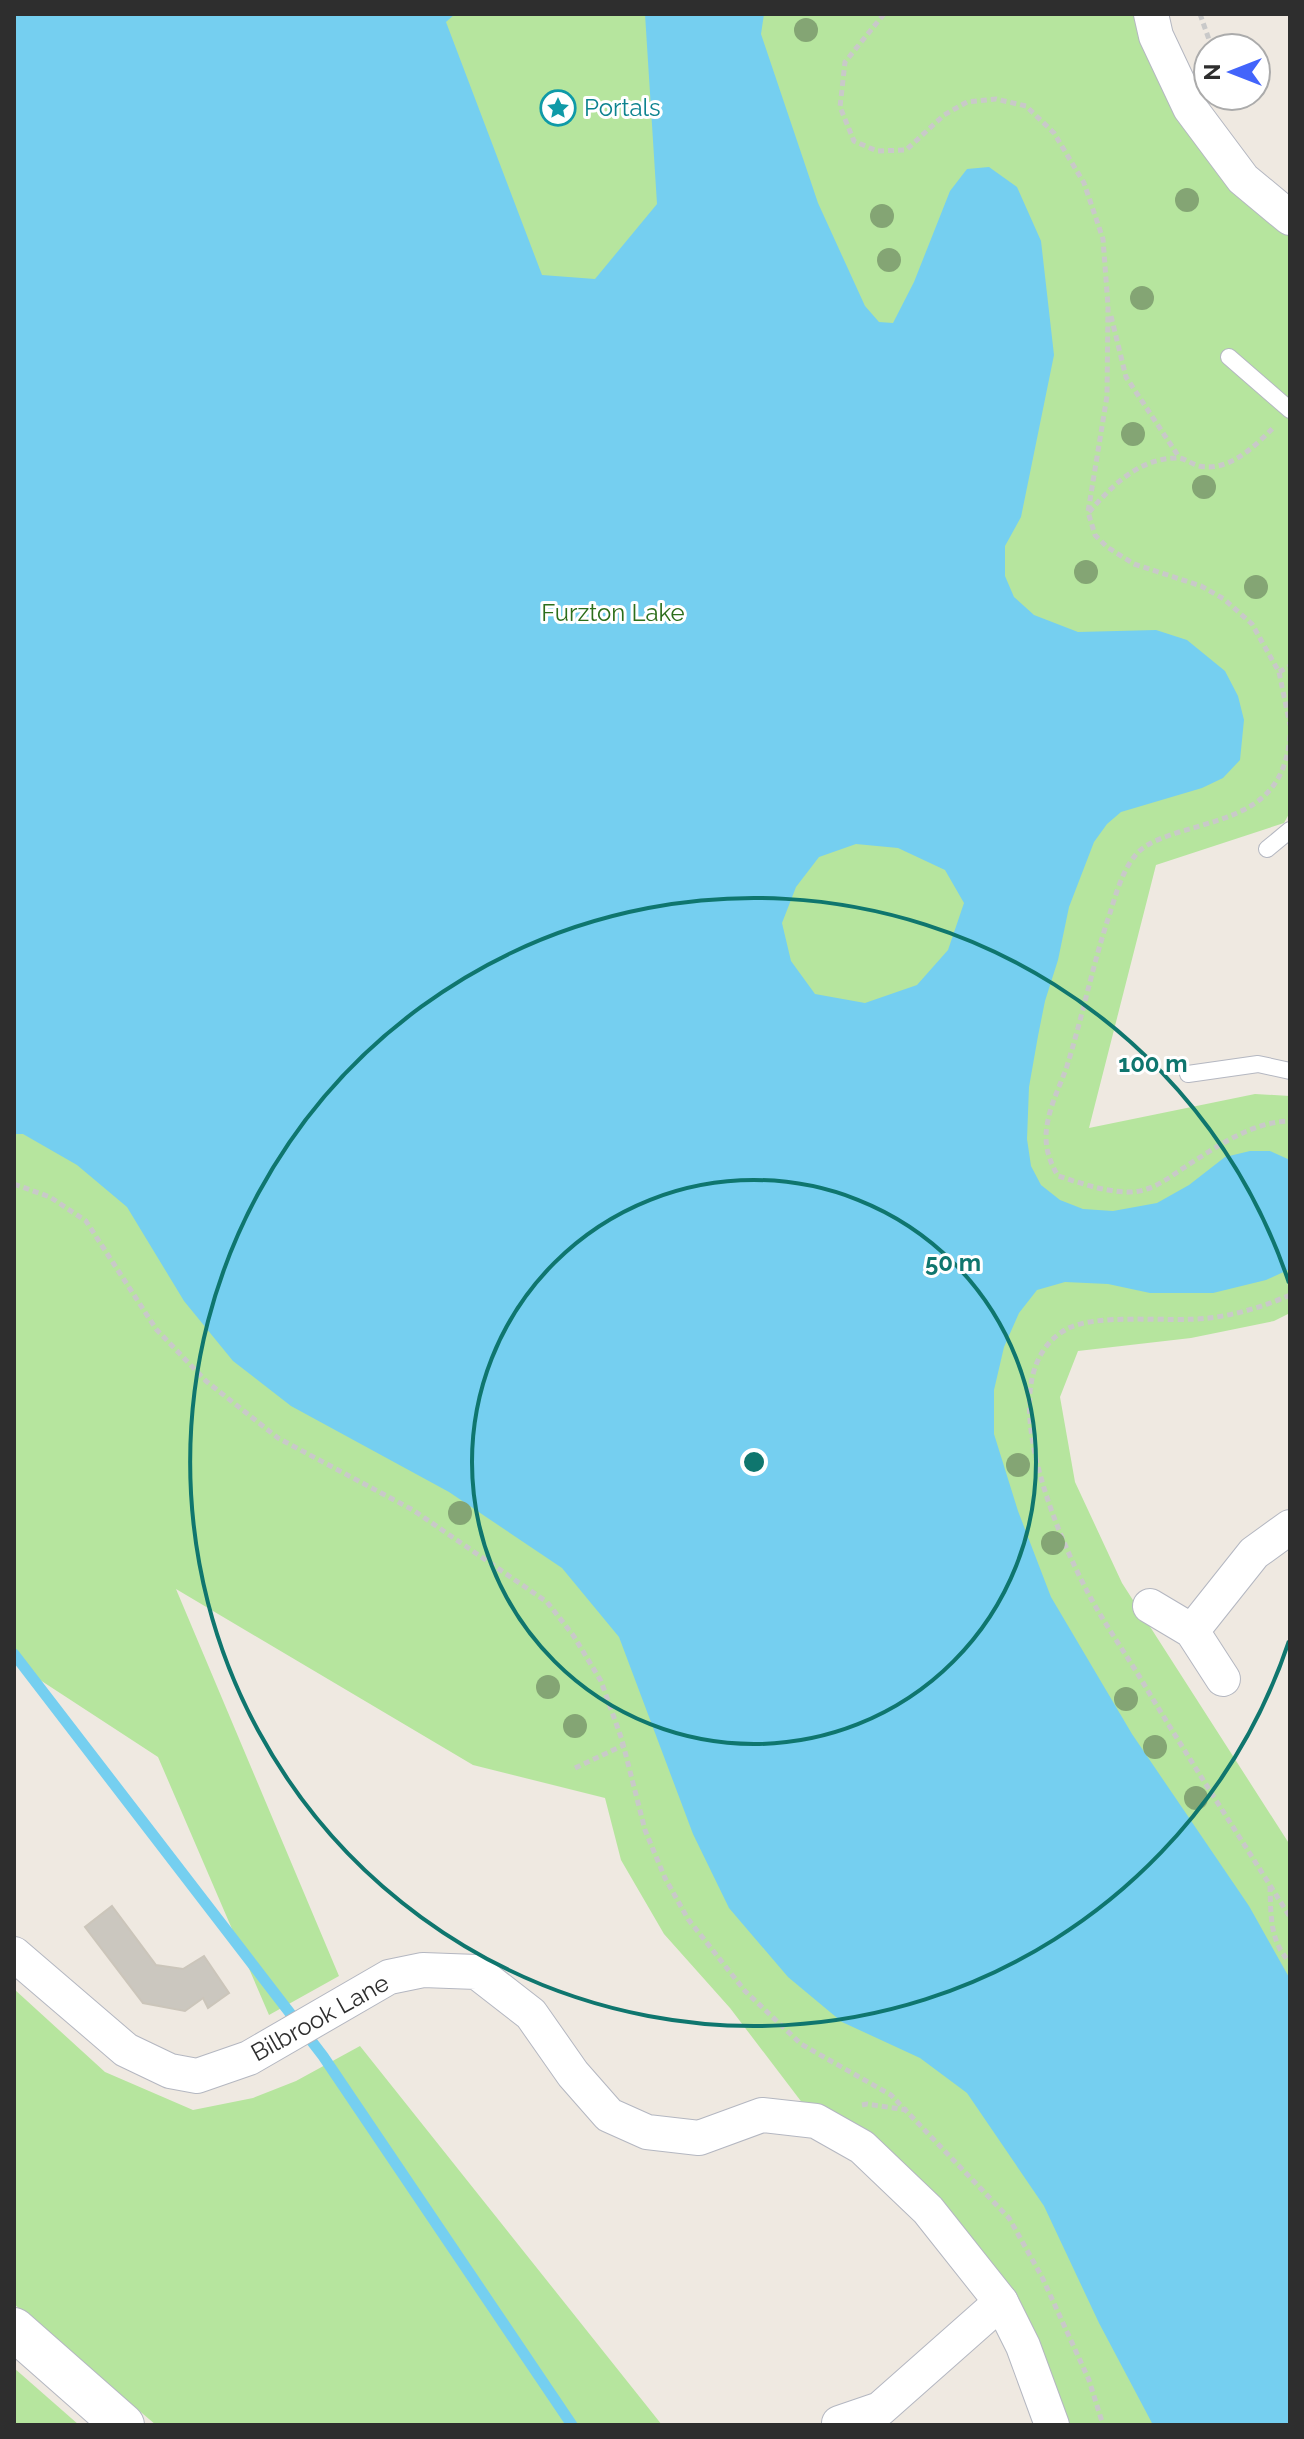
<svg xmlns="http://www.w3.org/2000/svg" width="1304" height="2439" font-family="Raleway,sans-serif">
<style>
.green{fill:#b6e59e}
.water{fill:#75cff0;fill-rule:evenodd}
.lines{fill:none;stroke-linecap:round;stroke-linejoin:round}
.stream{stroke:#75cff0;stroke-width:11}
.building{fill:#cbc7bf;stroke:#cbc5ba;stroke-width:2}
.service-casing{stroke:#b4b7c1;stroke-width:18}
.minor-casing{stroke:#b4b7c1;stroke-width:36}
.tertiary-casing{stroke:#b4b7c1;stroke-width:44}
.path{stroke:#c9c9c9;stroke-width:5;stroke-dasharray:6 4;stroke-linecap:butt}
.service{stroke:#fff;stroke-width:16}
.minor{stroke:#fff;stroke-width:34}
.tertiary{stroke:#fff;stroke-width:42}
.tree{fill:#84a574}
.ring{fill:none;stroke:#0f766e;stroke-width:4}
.labels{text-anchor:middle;stroke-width:6;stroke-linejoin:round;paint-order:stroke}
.culture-label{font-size:24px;fill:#0d838f;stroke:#fff;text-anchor:start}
.park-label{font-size:24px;fill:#2c6e1b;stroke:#fff}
.street-label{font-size:24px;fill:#2e2e2e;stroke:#fff}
.centre{fill:#0f766e;stroke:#fff;stroke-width:4}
.ring-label{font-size:24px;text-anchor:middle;font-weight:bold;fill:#0f766e;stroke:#fff;stroke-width:6;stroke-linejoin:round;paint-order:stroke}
</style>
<rect width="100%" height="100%" fill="#efe9e1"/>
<g class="green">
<polygon points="14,14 1151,14 1156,36 1290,218 1290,812 1284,823 1156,865 1089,1128 1255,1094 1290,1096 1290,1313 1274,1321 1191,1338 1078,1351 1060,1397 1075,1482 1122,1583 1290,1845 1290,2425 1052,2425 1001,2302 816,2121 730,2008 664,1934 621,1860 605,1798 473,1765 176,1589 339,1976 269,2015 158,1757 14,1663"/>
<polygon points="14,1989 105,2072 193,2110 253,2098 296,2081 360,2046 662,2425 156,2425 14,2304"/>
<polygon points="14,2368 79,2425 14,2425"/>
</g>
<path class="water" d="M 14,14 L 455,14 L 446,22 L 542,275 L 595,279 L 657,204 L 645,14 L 764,14 L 761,34 L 818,203 L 865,306 L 879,322 L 893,323 L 914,282 L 950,191 L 967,169 L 989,167 L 1017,187 L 1041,241 L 1054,355 L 1021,517 L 1005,546 L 1005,576 L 1014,597 L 1034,615 L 1078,632 L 1156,630 L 1187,640 L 1225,671 L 1238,696 L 1244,720 L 1240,760 L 1223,778 L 1202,788 L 1121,812 L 1107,824 L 1094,842 L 1069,907 L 1058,960 L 1045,1001 L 1038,1036 L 1029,1087 L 1027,1139 L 1031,1166 L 1041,1185 L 1060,1200 L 1083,1209 L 1113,1211 L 1157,1203 L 1189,1185 L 1225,1157 L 1250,1151 L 1270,1151 L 1290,1160 L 1290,1269 L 1266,1280 L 1213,1293 L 1150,1293 L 1108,1284 L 1065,1282 L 1037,1290 L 1019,1313 L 1004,1347 L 994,1390 L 994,1434 L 1018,1511 L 1051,1597 L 1132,1734 L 1249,1906 L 1290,1979 L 1290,2425 L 1153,2425 L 1099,2323 L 1044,2206 L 967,2093 L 920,2058 L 842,2022 L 788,1977 L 729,1908 L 693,1834 L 619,1637 L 562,1568 L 449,1492 L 291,1406 L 233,1361 L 184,1301 L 127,1207 L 77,1165 L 23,1134 L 14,1134 ZM 856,844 L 898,848 L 945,870 L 964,903 L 948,950 L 917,985 L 865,1003 L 815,994 L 791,961 L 782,923 L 796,887 L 819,857 Z"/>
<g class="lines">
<polyline class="stream" points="14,1654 323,2056 572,2425"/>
</g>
<polygon class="building" points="112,1906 156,1965 183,1969 204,1956 229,1993 208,2008 203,1998 185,2011 143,2003 85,1927"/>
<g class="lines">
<defs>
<g id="service">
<polyline points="1229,357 1290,410"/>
<polyline points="1267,849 1290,830"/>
<polyline points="1188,1074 1258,1064 1290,1071"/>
</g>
<g id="minor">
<polyline points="1151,14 1156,36 1190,108 1243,179 1290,218"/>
<polyline points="1150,1606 1192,1631 1223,1679"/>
<polyline points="1192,1631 1254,1553 1290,1527"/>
<polyline points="14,1954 126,2050 170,2071 197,2076 249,2058 389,1977 423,1970 477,1972 531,2014 573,2074 609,2115 647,2132 699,2138 762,2115 816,2121 862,2147 928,2210 1001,2302 1023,2346 1052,2425"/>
<polyline points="839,2423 880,2409 1001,2302"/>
</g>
<polyline id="tertiary" points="14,2329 123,2425"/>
</defs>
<use href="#service" class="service-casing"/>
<use href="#minor" class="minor-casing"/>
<use href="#tertiary" class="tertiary-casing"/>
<g class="path">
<polyline points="884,14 845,62 840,107 854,141 877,151 906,150 944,115 967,102 996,99 1026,106 1054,133 1084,183 1103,239 1108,306 1107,396 1088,512 1095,535 1107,547 1134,564 1201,586 1224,599 1252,624 1279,672 1290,725"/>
<polyline points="1200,14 1212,48"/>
<polyline points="1111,316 1126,377 1179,457"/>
<path d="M 1089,512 C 1113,485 1138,459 1176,458 C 1184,457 1191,464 1199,466 C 1229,472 1254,447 1273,428"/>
<polyline points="1279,672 1290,666"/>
<path d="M 1290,735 C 1284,808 1235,815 1176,833 C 1162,838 1143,844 1134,857 C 1122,872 1116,894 1110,913 C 1093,963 1083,1015 1067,1066 C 1059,1089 1047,1110 1046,1136 C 1046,1151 1050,1162 1058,1176 C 1081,1183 1104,1192 1129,1192 C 1151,1192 1167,1179 1185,1167 C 1216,1147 1251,1122 1290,1121"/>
<polyline points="14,1184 50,1197 86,1221 156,1329 206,1381 278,1438 413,1510 547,1602 573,1635 601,1681 622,1740 645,1830 665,1878 688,1919 745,1991 801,2044 891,2095 1009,2218 1042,2277 1089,2380 1103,2425"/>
<path d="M 1290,1295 C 1265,1306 1236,1315 1209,1318 C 1172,1323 1094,1312 1065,1330 C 987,1376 1057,1534 1088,1593 C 1106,1627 1129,1658 1148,1691 C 1194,1767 1243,1842 1290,1917"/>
<polyline points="575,1768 624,1745"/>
<path d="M 1270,1886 C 1271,1912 1269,1942 1290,1962"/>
<polyline points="862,2105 867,2104 907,2110"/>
</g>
<use href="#service" class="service"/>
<use href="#minor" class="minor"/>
<use href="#tertiary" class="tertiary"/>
</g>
<g class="tree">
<circle cx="806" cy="30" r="12"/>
<circle cx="1187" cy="200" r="12"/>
<circle cx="882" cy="216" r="12"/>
<circle cx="889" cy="260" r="12"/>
<circle cx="1142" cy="298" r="12"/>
<circle cx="1133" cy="434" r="12"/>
<circle cx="1204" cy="487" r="12"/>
<circle cx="1086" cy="572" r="12"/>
<circle cx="1256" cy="587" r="12"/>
<circle cx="1018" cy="1465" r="12"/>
<circle cx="460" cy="1513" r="12"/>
<circle cx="1053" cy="1543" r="12"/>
<circle cx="548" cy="1687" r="12"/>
<circle cx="1126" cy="1699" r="12"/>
<circle cx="575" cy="1726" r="12"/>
<circle cx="1155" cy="1747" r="12"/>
<circle cx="1196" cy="1798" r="12"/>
</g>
<g class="ring">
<circle cx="754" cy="1462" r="282"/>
<path d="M1289 1641A564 564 0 1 1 1289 1283"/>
</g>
<defs>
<symbol id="sight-ring" viewBox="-11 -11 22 22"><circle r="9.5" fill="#fff" stroke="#0f9aa8" stroke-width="1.5"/><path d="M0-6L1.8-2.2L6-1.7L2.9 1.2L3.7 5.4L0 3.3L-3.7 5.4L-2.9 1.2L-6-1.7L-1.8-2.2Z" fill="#0f9aa8"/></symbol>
</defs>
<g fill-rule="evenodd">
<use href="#sight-ring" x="538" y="88" width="40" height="40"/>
</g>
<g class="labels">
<g class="culture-label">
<text x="584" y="116">Portals</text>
</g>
<g class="park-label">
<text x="613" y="621">Furzton Lake</text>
</g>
<g class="street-label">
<text transform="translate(320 2018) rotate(-29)" y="8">Bilbrook Lane</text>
</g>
</g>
<circle cx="754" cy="1462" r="12" class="centre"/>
<g class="ring-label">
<text x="1153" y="1072">100 m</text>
<text x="953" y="1271">50 m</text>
</g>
<rect width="1304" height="2439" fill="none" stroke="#2e2e2e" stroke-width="32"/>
<g transform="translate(1232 72) rotate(270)"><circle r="38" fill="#ffffff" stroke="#ababab" stroke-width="2"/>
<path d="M0-6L14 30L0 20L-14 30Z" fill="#4264fb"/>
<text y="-12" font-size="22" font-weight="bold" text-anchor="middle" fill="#2e2e2e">N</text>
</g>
</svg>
